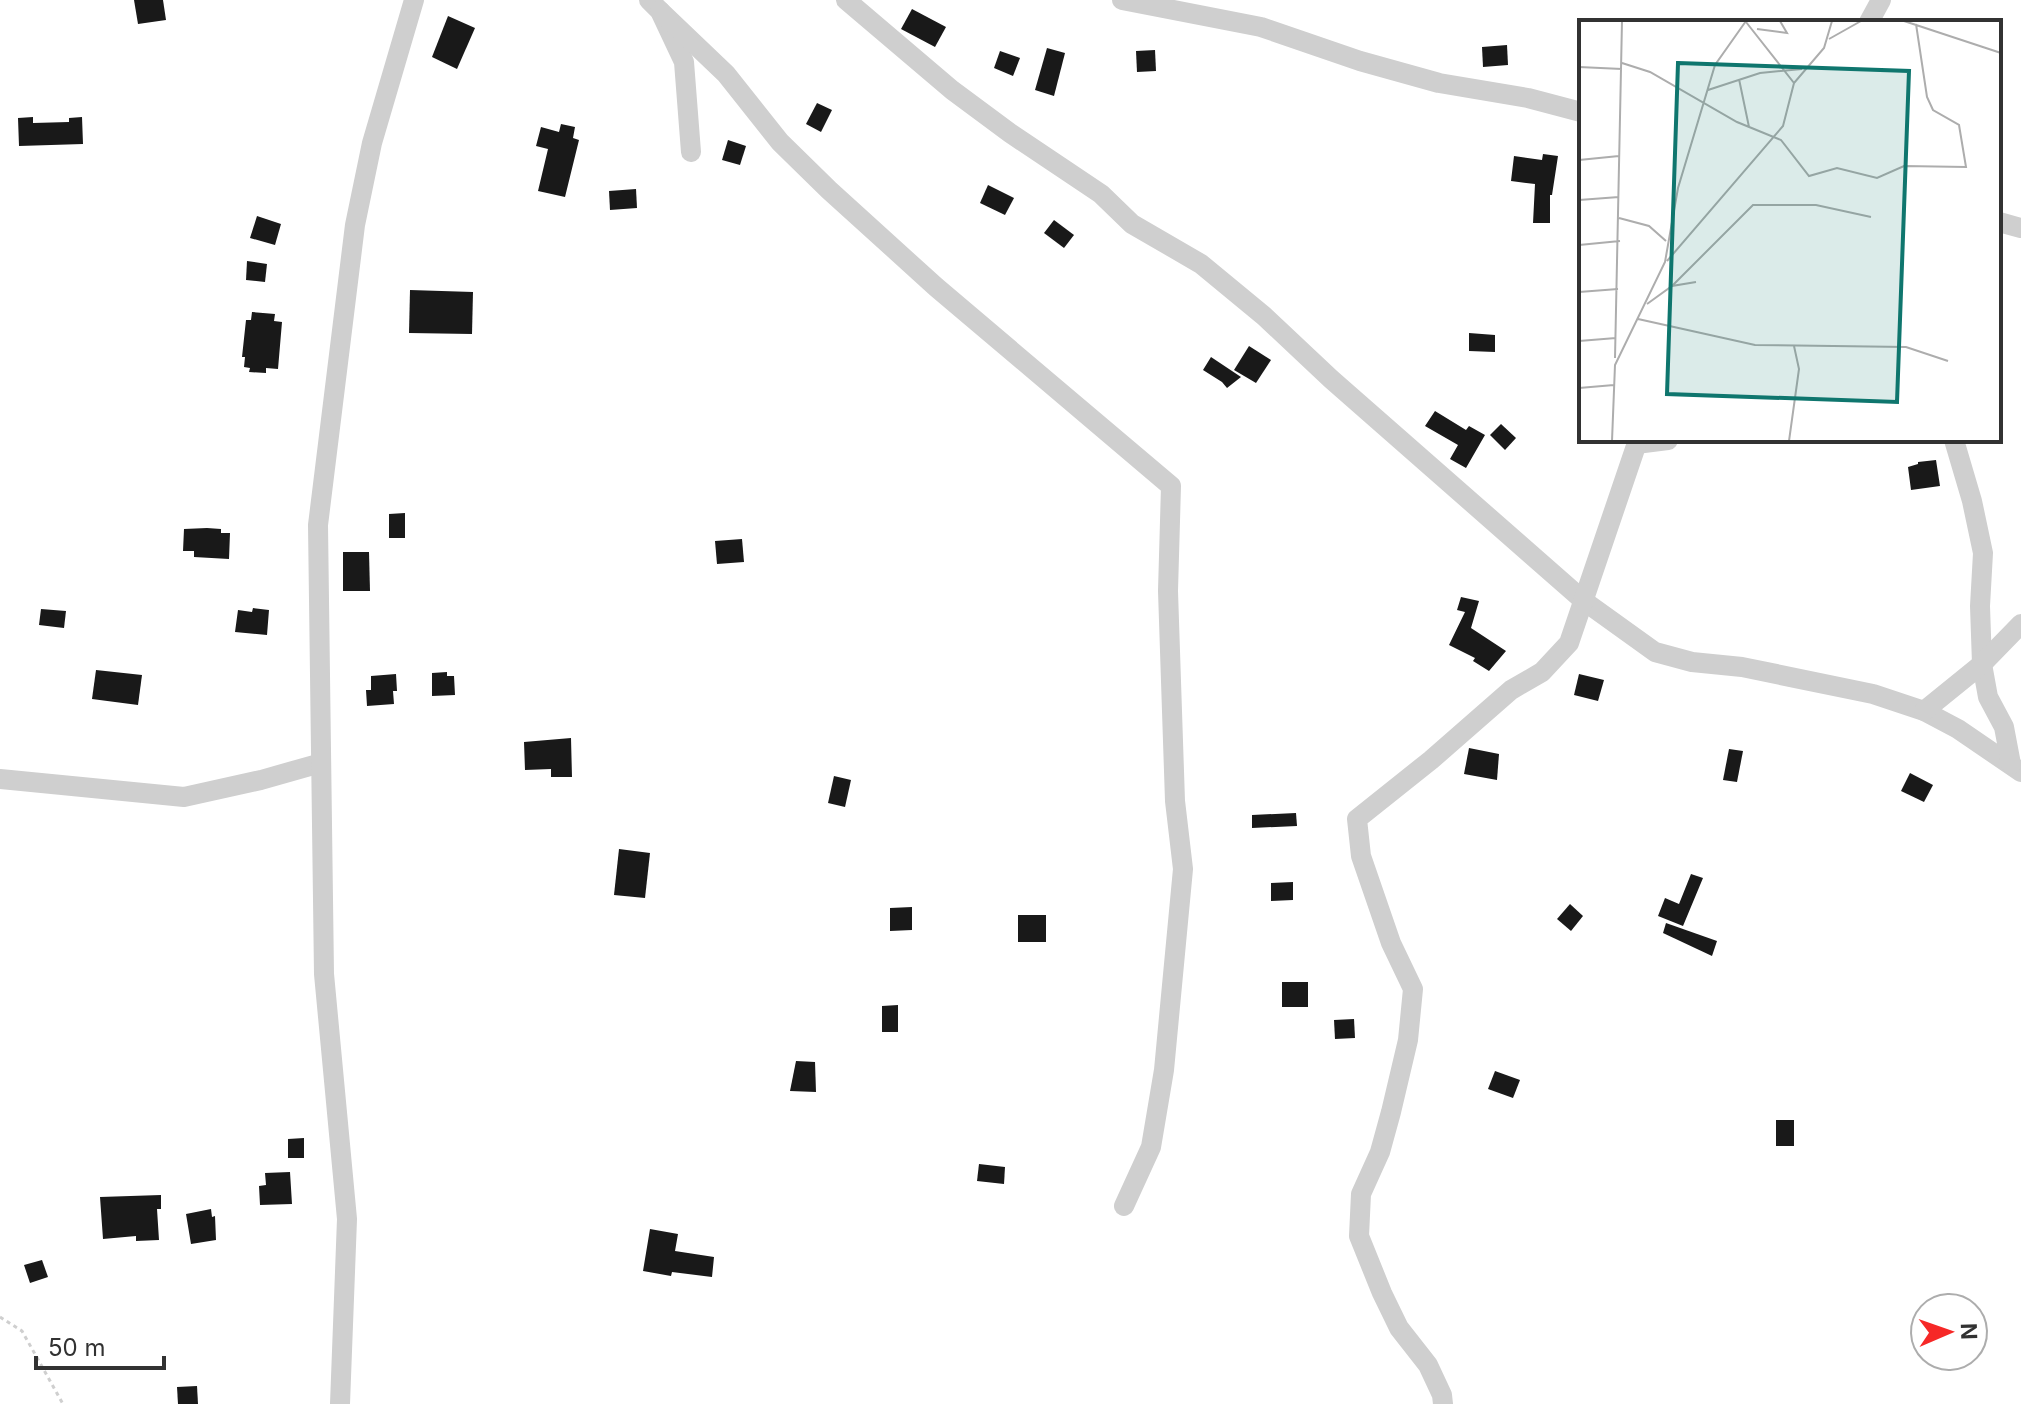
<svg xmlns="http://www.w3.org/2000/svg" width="2021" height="1404" font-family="Inter,sans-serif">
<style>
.building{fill:#191919}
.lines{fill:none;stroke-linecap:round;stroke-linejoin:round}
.path{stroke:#cfcfcf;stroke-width:3;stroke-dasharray:4 4;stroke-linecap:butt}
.minor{stroke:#cfcfcf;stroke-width:20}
.inset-road{fill:none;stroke:#adadad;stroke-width:2}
.view{fill:#0f766e;fill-opacity:0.15;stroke:#0f766e;stroke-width:4}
.inset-edge{fill:none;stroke:#323232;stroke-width:4}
</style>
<rect width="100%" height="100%" fill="#fff"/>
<g class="building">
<polygon points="134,0 163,0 166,20 138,24"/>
<polygon points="912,9 946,27 935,47 901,29"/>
<polygon points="448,16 475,28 457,69 432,57"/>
<polygon points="1507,45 1508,65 1483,67 1482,47"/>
<polygon points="1047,48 1065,53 1054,96 1035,90"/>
<polygon points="1155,50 1156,71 1137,72 1136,51"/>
<polygon points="1000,51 1020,58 1013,76 994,68"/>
<polygon points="817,103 832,110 821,132 806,124"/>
<polygon points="33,117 33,123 69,122 69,118 82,117 83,144 19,146 18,118"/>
<polygon points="561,124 575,127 573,138 579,140 565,197 538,191 548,149 536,146 541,127 559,132"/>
<polygon points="728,140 746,146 740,165 722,160"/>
<polygon points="1543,154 1558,156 1552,195 1550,195 1550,223 1533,223 1535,184 1511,181 1514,156 1542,160"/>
<polygon points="988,185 1014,198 1005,215 980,203"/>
<polygon points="636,189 637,208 610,210 609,191"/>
<polygon points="257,216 281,224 275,245 250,238"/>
<polygon points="1054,220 1074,235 1064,248 1044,233"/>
<polygon points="247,261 267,264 265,282 246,280"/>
<polygon points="410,290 473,292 472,334 409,333"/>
<polygon points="252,312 275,314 274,321 282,322 278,369 266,368 266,373 249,372 250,368 244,367 245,357 242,357 246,320 251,320"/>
<polygon points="1469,333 1495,335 1495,352 1469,351"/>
<polygon points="1249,346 1271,360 1256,383 1234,370"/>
<polygon points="1211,357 1241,377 1227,388 1222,382 1203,370"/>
<polygon points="1435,411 1466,430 1469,426 1485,435 1466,468 1450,459 1458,445 1425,426"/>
<polygon points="1501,424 1516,438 1505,450 1490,435"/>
<polygon points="1936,460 1940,486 1911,490 1908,467 1918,464 1918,462"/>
<polygon points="405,513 405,538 389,538 389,514"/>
<polygon points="207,528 221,529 221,533 230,533 229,559 194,557 194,551 183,551 184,529"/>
<polygon points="742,539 744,562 717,564 715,541"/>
<polygon points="343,552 369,552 370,591 343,591"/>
<polygon points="1461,597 1479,601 1471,628 1506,651 1489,671 1473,661 1475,658 1449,645 1465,612 1457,610"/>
<polygon points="253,608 269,610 267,635 235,632 238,610 252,612"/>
<polygon points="41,609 66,611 64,628 39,625"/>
<polygon points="96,670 142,675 138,705 92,699"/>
<polygon points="447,672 447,676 454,676 455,695 432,696 432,673"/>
<polygon points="396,674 397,691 393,691 394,704 367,706 366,690 371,690 371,676"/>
<polygon points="1579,674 1604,680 1598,701 1574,695"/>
<polygon points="571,738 572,777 551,777 551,769 525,770 524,742"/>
<polygon points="1469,748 1499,754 1497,780 1464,774"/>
<polygon points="1729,749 1743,751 1737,782 1723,780"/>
<polygon points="1910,773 1933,785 1924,802 1901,791"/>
<polygon points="834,776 851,780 845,807 828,803"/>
<polygon points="1296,813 1297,826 1252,828 1252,815"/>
<polygon points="619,849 650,853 645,898 614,895"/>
<polygon points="1691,874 1703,878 1683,926 1658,916 1665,898 1679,904"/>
<polygon points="1293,882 1293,900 1271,901 1271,883"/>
<polygon points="1570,904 1583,916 1571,931 1557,919"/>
<polygon points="912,907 912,930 890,931 890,908"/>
<rect x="1018" y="915" width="28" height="27"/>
<polygon points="1666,923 1717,941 1712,956 1663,933"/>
<rect x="1282" y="982" width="26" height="25"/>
<polygon points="898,1005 898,1032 882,1032 882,1006"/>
<polygon points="1354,1019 1355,1038 1335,1039 1334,1020"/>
<polygon points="796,1061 815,1062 816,1092 790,1091"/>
<polygon points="1495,1071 1520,1080 1513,1098 1488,1089"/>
<rect x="1776" y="1120" width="18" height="26"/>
<polygon points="304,1138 304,1158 288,1158 288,1139"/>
<polygon points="979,1164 1005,1167 1004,1184 977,1181"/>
<polygon points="290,1172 292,1204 260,1205 259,1186 266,1185 265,1173"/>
<polygon points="161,1195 161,1209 157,1209 159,1240 136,1241 136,1236 103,1239 100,1197"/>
<polygon points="211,1209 212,1217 215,1216 216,1240 191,1244 186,1214"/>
<polygon points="650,1229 678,1234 675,1251 714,1257 712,1277 672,1272 671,1276 643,1271"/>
<polygon points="42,1260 48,1277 30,1283 24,1265"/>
<polygon points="197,1386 198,1404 178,1404 177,1387"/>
</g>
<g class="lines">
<polyline class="path" points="0,1317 22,1331 63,1404"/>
<g class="minor">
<polyline points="649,0 660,11 684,62 691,152"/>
<polyline points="846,0 952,90 1010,133 1101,194 1132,224 1201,264 1264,316 1331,379 1584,601 1655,652 1692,662 1742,667 1873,694 1924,711 1958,729 2021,772"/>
<polyline points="1122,0 1261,27 1360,61 1439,83 1528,98 1581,112"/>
<polyline points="660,11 726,74 780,142 829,190 936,287 1171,486 1168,591 1175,801 1183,869 1164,1070 1151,1147 1124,1206"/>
<polyline points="1869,22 1881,0"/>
<polyline points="1999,222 2021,228"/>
<polyline points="1954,440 1972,501 1983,553 1980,606 1982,664 1988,697 2004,727 2011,764"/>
<polyline points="1636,444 1668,440"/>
<polyline points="1924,711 1982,664 2021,624"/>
<polyline points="0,779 184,797 261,780 321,763"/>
<polyline points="340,1404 347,1219 324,974 318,525 355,225 372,143 414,0"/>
<polyline points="1443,1404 1442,1395 1428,1365 1399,1328 1382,1293 1359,1236 1361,1194 1380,1152 1391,1112 1408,1040 1413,989 1391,943 1361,856 1357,819 1431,760 1511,690 1542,672 1569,643 1638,440"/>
</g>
</g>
<g transform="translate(1579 20)">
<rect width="422" height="422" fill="#fff"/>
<path class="inset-road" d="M 325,1 L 422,33M 167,2 L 215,63M 178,9 L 208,13 L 201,1M 250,19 L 282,1M 43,43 L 71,52 L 158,102 L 202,120 L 230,156 L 258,148 L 298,158 L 325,146 L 387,147 L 380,105 L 354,90 L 348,77 L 337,4M 0,47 L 43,49M 160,59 L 170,107M 129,70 L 181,53 L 223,49M 0,140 L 40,136M 0,180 L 40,177M 40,198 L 70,206 L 87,221M 0,225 L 41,221M 88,241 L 204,106 L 215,63 L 245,28 L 253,1M 93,266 L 174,185 L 237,185 L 292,197M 0,272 L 39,269M 68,284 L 93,266 L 117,262M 59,299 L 176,325 L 327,327 L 369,341M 0,321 L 37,318M 36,338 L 43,1M 0,368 L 35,365M 33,421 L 36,345 L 86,242 L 99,168 L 136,45 L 167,1M 210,421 L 220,349 L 215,326"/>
<path class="view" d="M 99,43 L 330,51 L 318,382 L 88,374 Z"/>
<rect width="422" height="422" class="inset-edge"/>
</g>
<g transform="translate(1949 1332) rotate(88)"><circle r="38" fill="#ffffff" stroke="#adadad" stroke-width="2"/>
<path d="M0-6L14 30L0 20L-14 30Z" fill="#f62827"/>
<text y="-12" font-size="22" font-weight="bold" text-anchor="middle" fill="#323232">N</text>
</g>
<path d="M36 1356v12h128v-12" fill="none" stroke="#323232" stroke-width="4"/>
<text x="48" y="1356" font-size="24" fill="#323232" stroke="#ffffff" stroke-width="6" paint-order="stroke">50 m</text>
</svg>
